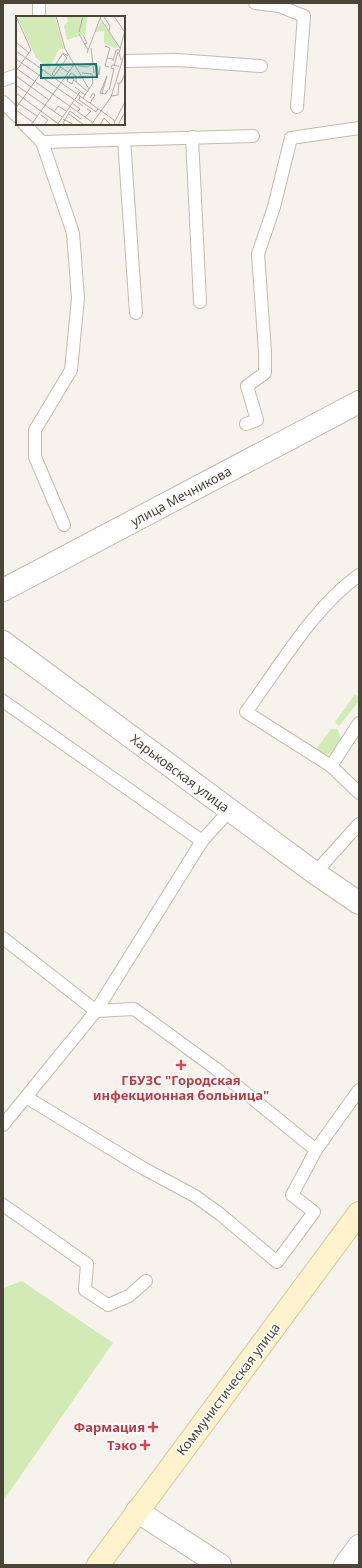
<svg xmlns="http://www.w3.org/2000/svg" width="362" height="1568" font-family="'Noto Sans',sans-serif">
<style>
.green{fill:#d2eab5}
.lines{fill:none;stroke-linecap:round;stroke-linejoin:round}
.lane-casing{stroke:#c2bbae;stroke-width:14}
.street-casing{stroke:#c2bbae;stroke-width:24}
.secondary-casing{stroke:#d6c79b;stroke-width:24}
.lane{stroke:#fff;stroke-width:12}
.street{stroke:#fff;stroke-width:22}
.secondary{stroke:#fff3cd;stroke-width:22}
.health-dot{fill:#e0444e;stroke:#fff;stroke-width:1.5}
.labels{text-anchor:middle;stroke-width:3;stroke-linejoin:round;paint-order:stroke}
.street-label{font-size:13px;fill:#4b4439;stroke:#fff}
.health-label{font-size:13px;font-weight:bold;fill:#be3a42;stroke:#fff;text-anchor:end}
.inset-road{fill:none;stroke:#b2ada4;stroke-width:1}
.view{fill:#0f766e;fill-opacity:0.15;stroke:#0f766e;stroke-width:2}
.inset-edge{fill:none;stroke:#4b4439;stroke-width:2}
</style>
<rect width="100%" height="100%" fill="#f6f3ec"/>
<g class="green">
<polygon points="355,694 359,698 359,701 339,726 335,722"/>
<path d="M 331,729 L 337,729 C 342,738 341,743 336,753 L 320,756 L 315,751 Z"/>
<polygon points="22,1281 113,1343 3,1501 3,1288"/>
</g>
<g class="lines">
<defs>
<g id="lane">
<polyline points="39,3 39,17"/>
<polyline points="255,3 279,6 304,16 297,107"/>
<polyline points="124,61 177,60 261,66"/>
<polyline points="3,80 17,75"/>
<polyline points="3,102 17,116"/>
<polyline points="24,124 42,142 73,233 78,298 71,370 35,430 35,457 64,525"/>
<polyline points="192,137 200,302"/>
<polyline points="124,140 136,313"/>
<polyline points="42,142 253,136"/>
<polyline points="246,424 257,420 247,386 265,373 265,352 258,254 274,207 291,138 359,128"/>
<polyline points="3,701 202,841"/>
<polyline points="359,723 331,766 359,793"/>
<path d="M 331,766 L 246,712 C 280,666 313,608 359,575"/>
<polyline points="315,873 359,824"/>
<polyline points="3,938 96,1011 134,1009 215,1068 316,1150 292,1195 314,1212 277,1262 220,1214 195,1196 141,1167 26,1097"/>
<polyline points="3,1125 96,1011 202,841 230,810"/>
<polyline points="316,1150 359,1090"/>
<polyline points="3,1205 87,1264 85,1290 108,1305 129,1296 146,1281"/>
</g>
<g id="street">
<polyline points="3,590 359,402"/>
<polyline points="3,642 315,873 359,903"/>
<polyline points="137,1511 220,1565"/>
<polyline points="345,1565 359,1546"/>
</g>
<polyline id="secondary" points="98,1565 359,1213"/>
</defs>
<use href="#lane" class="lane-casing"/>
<use href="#street" class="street-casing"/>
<use href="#secondary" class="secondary-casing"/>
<use href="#lane" class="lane"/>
<use href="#street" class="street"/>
<use href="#secondary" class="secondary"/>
</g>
<g class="health-dot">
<path d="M179 1059h4v4h4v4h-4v4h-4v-4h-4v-4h4z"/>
<path d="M151 1421h4v4h4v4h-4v4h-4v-4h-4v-4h4z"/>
<path d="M143 1439h4v4h4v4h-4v4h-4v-4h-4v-4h4z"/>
</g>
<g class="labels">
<g class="street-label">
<text transform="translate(181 496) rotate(-28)" y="5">улица Мечникова</text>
<text transform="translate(180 773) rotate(37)" y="5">Харьковская улица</text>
<text transform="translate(228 1389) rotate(-53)" y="5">Коммунистическая улица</text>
</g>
<g class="health-label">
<text x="181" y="1085" text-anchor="middle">ГБУЗС "Городская<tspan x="181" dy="15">инфекционная больница"</tspan></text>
<text x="145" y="1432">Фармация</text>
<text x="137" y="1450">Тэко</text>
</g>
</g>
<g transform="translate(16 16)">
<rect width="109" height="109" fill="#f6f3ec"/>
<path d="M 1,0 L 39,0 L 48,33 L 43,33 L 33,53 L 20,42 ZM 50,0 L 72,0 L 69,18 L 51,24 L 48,10 L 52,5 ZM 85,5 L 102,30 L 100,33 L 88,27 L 88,15 L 79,16 Z" fill="#d2eab5"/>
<path class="inset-road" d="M 40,0 L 49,33 L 73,73M 98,0 L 108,15M 88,1 L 94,10 L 93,15M 84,2 L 104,32M 63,16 L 67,0M 63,18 L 72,34M 67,19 L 71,27 L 68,28M 0,26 L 13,37M 89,30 L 94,32 L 91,42 L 97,43M 75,32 L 78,57M 0,35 L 98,104 L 99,109M 71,37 L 85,0M 91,42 L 89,50 L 93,51M 0,43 L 67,90M 105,44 L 103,37 L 109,14M 97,45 L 100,34 L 103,34M 42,49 L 36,58 L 38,60 L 51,42 L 47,38M 81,49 L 83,59 L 84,50M 62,50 L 72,51 L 77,47M 98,50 L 102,36M 0,52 L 76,106M 0,55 L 15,34 L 0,0M 52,56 L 40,48 L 47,37 L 52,40M 66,57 L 76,58 L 77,67 L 67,82M 0,60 L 33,84M 50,60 L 58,63 L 56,68 L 51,65 L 52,62M 53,60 L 55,57 L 60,60 L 60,66M 58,64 L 71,75M 101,67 L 105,67 L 109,57M 0,69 L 46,101M 59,71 L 69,79M 93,74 L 98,53 L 95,52 L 96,49 L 103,50M 0,77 L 44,109M 86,77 L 91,60 L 84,77 L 89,78 L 92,74M 64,80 L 63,84 L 76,93 L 80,96 L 82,93M 95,80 L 102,79 L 103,67M 0,86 L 21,100M 56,87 L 64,93 L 62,95M 74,87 L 79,79 L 77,77 L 74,82M 0,92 L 27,54M 0,94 L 18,107M 38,96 L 42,90 L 50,95M 53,98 L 68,109M 25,99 L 32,104 L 28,109M 69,101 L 75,95 L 71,93M 47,103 L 58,109M 99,105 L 109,86M 15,109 L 59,47M 41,109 L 64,76M 50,109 L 47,107 L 54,95 L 65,103M 75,109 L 95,81 L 109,36M 84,109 L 88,102 L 94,108M 102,109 L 109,96"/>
<path class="view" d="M 80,48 L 81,61 L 25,62 L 25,49 Z"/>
<rect width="109" height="109" class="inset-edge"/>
</g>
<rect width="362" height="1568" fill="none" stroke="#4b4439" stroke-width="8"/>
</svg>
